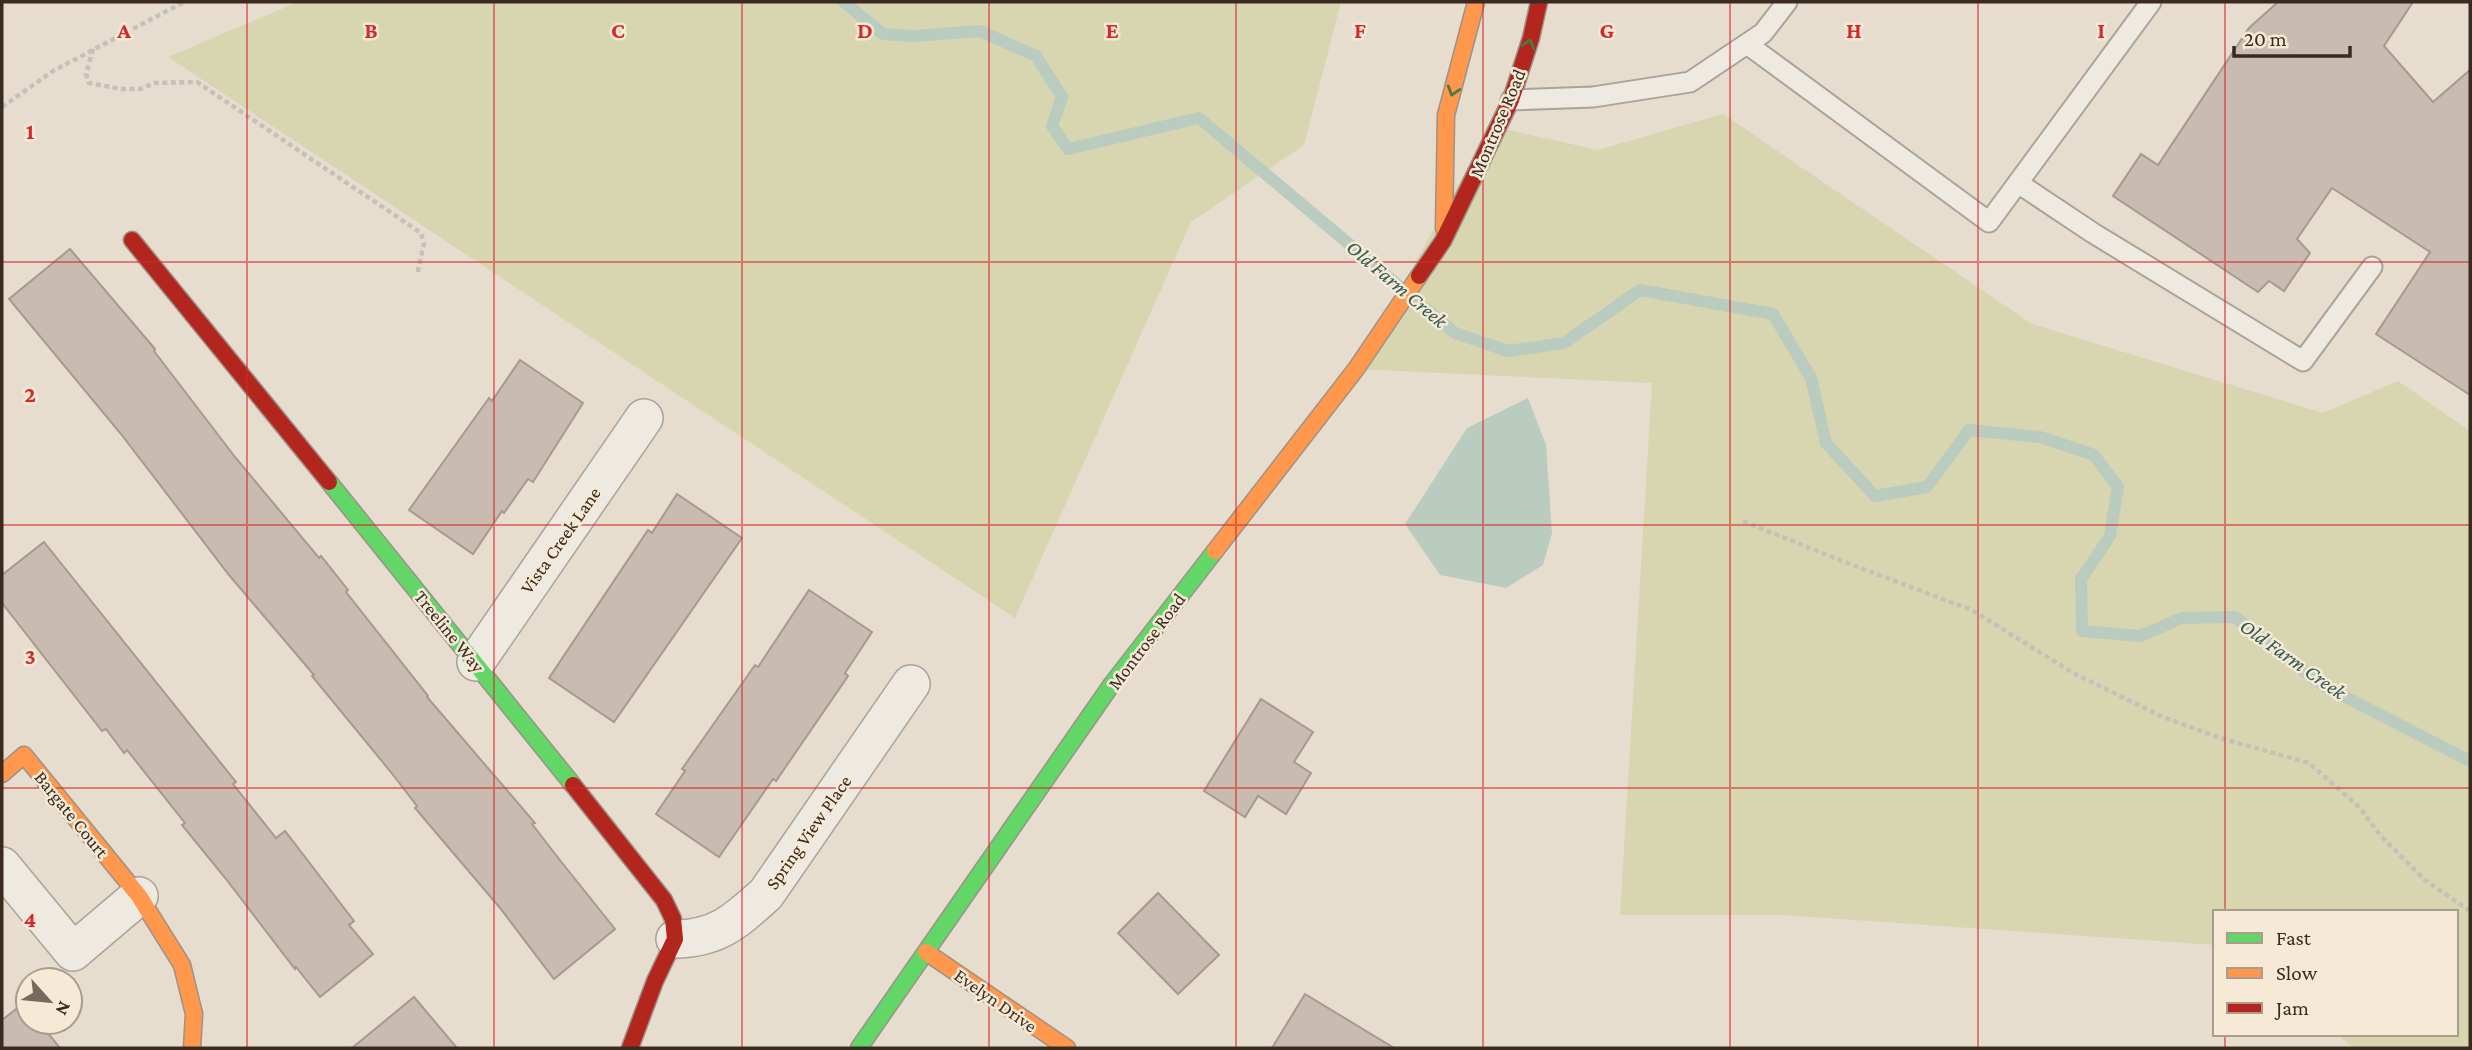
<svg xmlns="http://www.w3.org/2000/svg" width="2472" height="1050" font-family="'Crimson Pro',serif">
<style>
.green{fill:#d8d5b1}
.water{fill:#bacbc0}
.lines{fill:none;stroke-linecap:round;stroke-linejoin:round}
.stream{stroke:#bacbc0;stroke-width:12}
.building{fill:#cabbb0;stroke:#a7998e;stroke-width:2}
.lane-casing{stroke:#aba298;stroke-width:23}
.street-casing{stroke:#aba298;stroke-width:40}
.fast-casing{stroke:#9b9288;stroke-width:19}
.slow-casing{stroke:#9b9288;stroke-width:19}
.jam-casing{stroke:#9b9288;stroke-width:19}
.path{stroke:#c7c0b8;stroke-width:4.5;stroke-dasharray:5 3.5;stroke-linecap:butt}
.lane{stroke:#eee9e1;stroke-width:19}
.street{stroke:#eee9e1;stroke-width:37}
.fast{stroke:#63d668;stroke-width:16}
.slow{stroke:#ff974d;stroke-width:16}
.jam{stroke:#b3261e;stroke-width:16}
.oneway{stroke:#4d7740}
.grid{fill:none;stroke:#d62828;stroke-width:2;stroke-opacity:0.55}
.labels{text-anchor:middle;stroke-width:5;stroke-linejoin:round;paint-order:stroke}
.street-label{font-size:19px;fill:#3b2a1f;stroke:#f6ead6}
.water-label{font-size:21px;font-style:italic;fill:#2e5b55;stroke:#f6ead6}
.grid-label{font-size:23px;text-anchor:middle;font-weight:bold;fill:#d62828;stroke:#f6ead6;stroke-width:5;stroke-linejoin:round;paint-order:stroke}
</style>
<rect width="100%" height="100%" fill="#e6ddcf"/>
<g class="green">
<polygon points="298,2 1341,2 1304,145 1191,222 1015,618 168,57"/>
<polygon points="1723,114 2032,324 2323,413 2398,381 2470,431 2470,1048 2354,1048 2336,1034 2456,1034 2456,912 2215,912 2215,945 1783,915 1620,915 1652,383 1356,369 1491,126 1598,150"/>
</g>
<polygon class="water" points="1528,398 1546,445 1552,533 1543,565 1506,588 1440,575 1405,524 1467,428"/>
<g class="lines">
<polyline class="stream" points="844,2 883,34 914,36 980,31 1036,56 1062,97 1052,126 1068,149 1199,118 1455,333 1508,351 1564,343 1640,290 1773,314 1811,378 1826,443 1875,496 1927,487 1969,430 2040,437 2094,455 2118,487 2110,536 2081,579 2082,631 2140,636 2182,618 2235,617 2322,685 2470,761"/>
</g>
<g class="building">
<polygon points="2278,2 2413,2 2384,46 2433,102 2470,70 2470,395 2376,334 2430,252 2332,188 2297,239 2310,253 2284,291 2269,281 2258,292 2113,196 2141,154 2158,165 2249,28"/>
<polygon points="70,249 155,349 154,351 235,457 319,558 321,556 348,590 346,592 428,696 427,697 535,823 532,824 559,859 615,929 554,979 500,908 415,808 417,806 390,771 312,676 314,675 229,575 121,434 9,299"/>
<polygon points="520,360 583,403 533,482 528,479 504,513 502,511 473,554 409,510 489,398 492,401"/>
<polygon points="677,494 742,538 614,722 549,678 648,530 652,533"/>
<polygon points="44,542 236,782 233,784 276,838 285,831 354,921 349,925 373,954 320,997 296,967 295,969 226,879 182,825 185,823 127,750 124,753 106,729 102,731 2,603 2,575"/>
<polygon points="809,590 872,632 845,673 848,676 776,781 773,779 719,857 656,814 685,771 682,769 755,665 758,667"/>
<polygon points="1261,699 1313,732 1294,762 1311,773 1286,814 1258,796 1245,817 1204,791"/>
<polygon points="1158,893 1219,955 1178,994 1118,933"/>
<polygon points="1305,994 1394,1048 1272,1048"/>
<polygon points="414,997 457,1048 352,1048"/>
<polygon points="24,1003 28,1008 28,1022 39,1022 60,1048 2,1048 2,1020"/>
</g>
<g class="lines">
<defs>
<g id="lane">
<polyline points="1747,44 1989,222 2151,2"/>
<polyline points="1511,100 1593,97 1690,82 1763,33 1787,2"/>
<polyline points="2018,183 2093,233 2303,361 2372,267"/>
</g>
<g id="street">
<polyline points="476,662 644,418"/>
<polyline points="2,866 73,952 139,896"/>
<path d="M 675,939 C 717,939 736,921 766,894 L 911,684"/>
</g>
<g id="fast">
<polyline points="329,482 573,785"/>
<polyline points="859,1048 1112,684 1215,551"/>
</g>
<g id="slow">
<polyline points="1444,228 1446,115 1476,2"/>
<polyline points="1215,551 1356,369 1419,276"/>
<polyline points="2,774 24,755 139,896 182,965 194,1014 192,1048"/>
<polyline points="926,952 1067,1048"/>
</g>
<g id="jam">
<polyline points="132,240 329,482"/>
<polyline points="1419,276 1443,241 1511,100 1531,38 1539,2"/>
<polyline points="573,785 664,900 673,919 675,939 655,981 630,1048"/>
</g>
</defs>
<use href="#lane" class="lane-casing"/>
<use href="#street" class="street-casing"/>
<use href="#fast" class="fast-casing"/>
<use href="#slow" class="slow-casing"/>
<use href="#jam" class="jam-casing"/>
<g class="path">
<polyline points="93,49 86,74 89,83 121,89 140,89 155,83 197,82 421,233 424,243 417,275"/>
<polyline points="2,107 53,71 184,2"/>
<polyline points="1743,521 1842,561 1972,610 2073,673 2163,717 2220,738 2309,763 2360,808 2381,836 2425,880 2470,911"/>
</g>
<use href="#lane" class="lane"/>
<use href="#street" class="street"/>
<use href="#fast" class="fast"/>
<use href="#slow" class="slow"/>
<use href="#jam" class="jam"/>
</g>
<defs><path id="oneway-chevron" d="M-2-3.5L2.5 0L-2 3.5" fill="none" stroke-width="1.6" stroke-linecap="round" stroke-linejoin="round" transform="scale(1.75)"/></defs>
<g class="oneway">
<use href="#oneway-chevron" transform="translate(1529 44) rotate(-74)"/>
<use href="#oneway-chevron" transform="translate(1453 91) rotate(107)"/>
</g>
<path class="grid" d="M 247,2 L 247,1048M 494,2 L 494,1048M 742,2 L 742,1048M 989,2 L 989,1048M 1236,2 L 1236,1048M 1483,2 L 1483,1048M 1730,2 L 1730,1048M 1978,2 L 1978,1048M 2225,2 L 2225,912M 2,262 L 2470,262M 2,525 L 2470,525M 2,788 L 2470,788M 2225,1034 L 2225,1048"/>
<g class="labels">
<g class="street-label">
<text transform="translate(1497 123) rotate(-67)" y="7">Montrose Road</text>
<text transform="translate(560 540) rotate(-55)" y="7">Vista Creek Lane</text>
<text transform="translate(450 631) rotate(51)" y="7">Treeline Way</text>
<text transform="translate(1146 641) rotate(-53)" y="7">Montrose Road</text>
<text transform="translate(72 814) rotate(51)" y="7">Bargate Court</text>
<text transform="translate(808 832) rotate(-55)" y="7">Spring View Place</text>
<text transform="translate(996 1000) rotate(35)" y="7">Evelyn Drive</text>
</g>
<g class="water-label">
<text transform="translate(1397 284) rotate(40)" y="7">Old Farm Creek</text>
<text transform="translate(2293 659) rotate(35)" y="7">Old Farm Creek</text>
</g>
</g>
<g class="grid-label">
<text x="124" y="38">A</text>
<text x="371" y="38">B</text>
<text x="618" y="38">C</text>
<text x="865" y="38">D</text>
<text x="1112" y="38">E</text>
<text x="1360" y="38">F</text>
<text x="1607" y="38">G</text>
<text x="1854" y="38">H</text>
<text x="2101" y="38">I</text>
<text x="30" y="139">1</text>
<text x="30" y="402">2</text>
<text x="30" y="664">3</text>
<text x="30" y="927">4</text>
</g>
<rect width="2472" height="1050" fill="none" stroke="#3b2a1f" stroke-width="7"/>
<rect x="2213" y="910" width="245" height="126" fill="#f6ead6" stroke="#ab9d8d" stroke-width="2"/>
<rect x="2227" y="933" width="35" height="10" fill="#63d668" stroke="#ab9d8d" stroke-width="2"/>
<text x="2276" y="945" font-size="21" fill="#3b2a1f">Fast</text>
<rect x="2227" y="968" width="35" height="10" fill="#ff974d" stroke="#ab9d8d" stroke-width="2"/>
<text x="2276" y="980" font-size="21" fill="#3b2a1f">Slow</text>
<rect x="2227" y="1003" width="35" height="10" fill="#b3261e" stroke="#ab9d8d" stroke-width="2"/>
<text x="2276" y="1015" font-size="21" fill="#3b2a1f">Jam</text>
<g transform="translate(49 1001) rotate(117)"><circle r="33" fill="#f6ead6" stroke="#ab9d8d" stroke-width="2"/>
<path d="M0-5L12 26L0 18L-12 26Z" fill="#77695d"/>
<text y="-10" font-size="19" font-weight="bold" text-anchor="middle" fill="#3b2a1f">N</text>
</g>
<path d="M2234 46v10h116v-10" fill="none" stroke="#3b2a1f" stroke-width="3.5"/>
<text x="2244" y="46" font-size="21" fill="#3b2a1f" stroke="#f6ead6" stroke-width="5" paint-order="stroke">20 m</text>
</svg>
